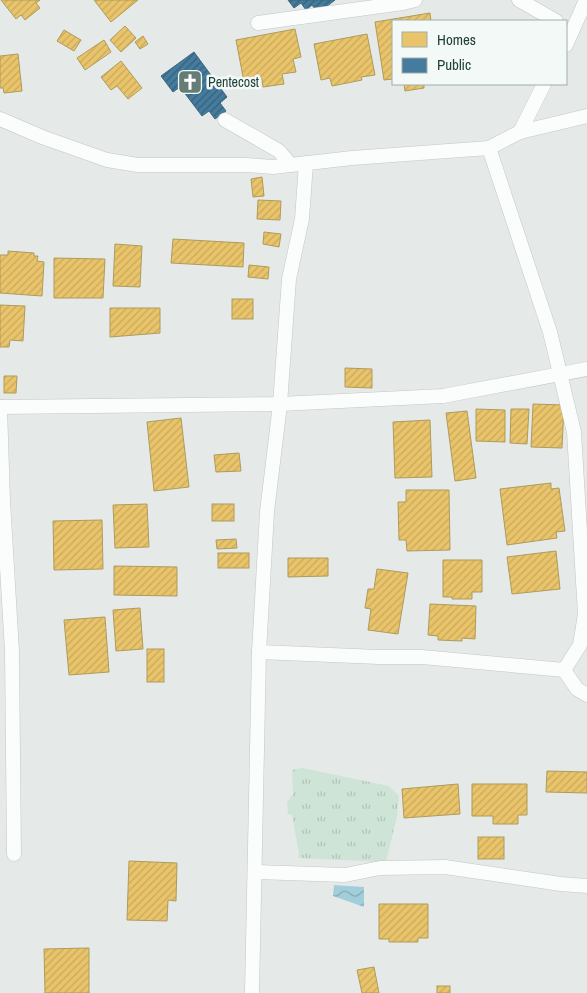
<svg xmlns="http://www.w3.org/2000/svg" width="587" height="993" font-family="'Archivo Narrow',sans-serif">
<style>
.grass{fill:url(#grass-tufts)}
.water{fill:url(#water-waves)}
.homes{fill:url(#homes-hatch);stroke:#ad9c5c}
.public{fill:url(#public-hatch);stroke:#3a697f}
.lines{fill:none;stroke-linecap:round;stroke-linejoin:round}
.minor-casing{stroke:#c2c7c5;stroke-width:15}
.minor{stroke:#fbfcfc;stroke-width:14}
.labels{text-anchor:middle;stroke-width:5;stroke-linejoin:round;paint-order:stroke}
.poi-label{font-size:14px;fill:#20403a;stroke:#f3f9f7;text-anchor:start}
</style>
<defs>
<pattern id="grass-tufts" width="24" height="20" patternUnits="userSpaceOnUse" patternTransform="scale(1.25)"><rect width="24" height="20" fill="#cde4d6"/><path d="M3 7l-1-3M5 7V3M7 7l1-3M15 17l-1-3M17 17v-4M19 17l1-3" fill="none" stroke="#b0c5b8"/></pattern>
<pattern id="water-waves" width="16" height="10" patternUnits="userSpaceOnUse" patternTransform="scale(1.25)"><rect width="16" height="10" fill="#a2cedc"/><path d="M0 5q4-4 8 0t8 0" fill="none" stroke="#84a9b3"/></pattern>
<pattern id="homes-hatch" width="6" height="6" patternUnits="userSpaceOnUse" patternTransform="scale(1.25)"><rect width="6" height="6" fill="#e9c46a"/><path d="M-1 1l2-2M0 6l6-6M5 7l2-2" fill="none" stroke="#c8a95d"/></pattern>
<pattern id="public-hatch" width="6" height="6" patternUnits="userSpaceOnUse" patternTransform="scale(1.25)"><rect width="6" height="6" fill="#457b9d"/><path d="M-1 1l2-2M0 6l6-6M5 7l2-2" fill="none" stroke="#36617a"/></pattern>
</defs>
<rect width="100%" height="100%" fill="#e5eae8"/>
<polygon class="grass" points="302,768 389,786 399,796 397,817 386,862 298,858 299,853 292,815 288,814 287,802 293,794 292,770"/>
<polygon class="water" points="334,885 364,887 364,907 333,896"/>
<g class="homes">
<polygon points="1,0 40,0 36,3 40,8 25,20 21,15 16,19"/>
<polygon points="94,0 138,0 111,22"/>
<polygon points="430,13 431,21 393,21 393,79 384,80 375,22"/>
<polygon points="125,26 136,38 121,52 110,40"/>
<polygon points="295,29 301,57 293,59 296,72 282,74 284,84 263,87 262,79 244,82 236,40"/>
<polygon points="64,30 81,40 74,51 57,41"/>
<polygon points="367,34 375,75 361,77 362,80 332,86 330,78 321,80 314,44"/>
<polygon points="143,36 148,44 140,49 135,42"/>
<polygon points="104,40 111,52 85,70 77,58"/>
<polygon points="18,54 22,91 4,93 3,88 0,88 0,56"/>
<polygon points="121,61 142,88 128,99 117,86 111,90 101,77"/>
<polygon points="404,84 424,84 424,88 405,91"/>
<polygon points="262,177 264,196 253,197 251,179"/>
<polygon points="258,200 281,201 280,220 257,219"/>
<polygon points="264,232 281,234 279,247 263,244"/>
<polygon points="173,239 244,243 243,267 171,263"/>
<polygon points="115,244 142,246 140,287 113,286"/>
<polygon points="8,251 34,253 34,256 38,256 37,261 44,262 42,296 0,293 0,255 8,255"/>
<polygon points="54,258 105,259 103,298 54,298"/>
<polygon points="249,265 269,267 268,279 248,277"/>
<rect x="232" y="299" width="21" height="20"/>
<polygon points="0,305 25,306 23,341 10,340 9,347 0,347"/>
<polygon points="110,308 160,308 160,333 110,337"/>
<polygon points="345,368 372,369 372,388 345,387"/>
<polygon points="4,376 17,376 16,393 4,393"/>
<polygon points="533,404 564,405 562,448 531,447"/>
<polygon points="476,409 505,410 505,442 476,441"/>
<polygon points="511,409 529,409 527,444 510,443"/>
<polygon points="467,411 476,478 455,481 446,413"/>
<polygon points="181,418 189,487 154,491 147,422"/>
<polygon points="430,420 432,477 395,478 393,422"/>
<polygon points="239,453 241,471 216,472 214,455"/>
<polygon points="551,483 551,489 559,488 565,531 556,532 557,538 507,545 500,489"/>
<polygon points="406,490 449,490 450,550 407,551 406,540 399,540 398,502 406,502"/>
<polygon points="147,504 149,547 115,548 113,505"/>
<rect x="212" y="504" width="22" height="17"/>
<polygon points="102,520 103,569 54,570 53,521"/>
<polygon points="236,539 237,548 217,549 216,540"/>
<polygon points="556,551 560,589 512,594 507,557"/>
<rect x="218" y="553" width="31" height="15"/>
<polygon points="288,558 328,558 328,576 288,577"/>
<polygon points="443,560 482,560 482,592 472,592 472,599 452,599 452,597 443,597"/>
<polygon points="114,566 177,567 177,596 114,595"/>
<polygon points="377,569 408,573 398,634 368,630 371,609 365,608 368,589 374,589"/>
<polygon points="430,604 476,606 475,639 462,638 462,641 438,640 438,636 428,635"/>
<polygon points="140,608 143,649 116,651 113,610"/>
<polygon points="105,617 109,672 69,675 64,620"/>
<rect x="147" y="649" width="17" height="33"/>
<polygon points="547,771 587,772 587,793 546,792"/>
<polygon points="458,784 460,814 404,818 402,789"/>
<polygon points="472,784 527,784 527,815 518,815 518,824 493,824 493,816 472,816"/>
<rect x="478" y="837" width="26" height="22"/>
<polygon points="129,861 177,863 176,901 168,900 167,921 127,920"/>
<polygon points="379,904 428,904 428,938 418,938 418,942 389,942 389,939 379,939"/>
<polygon points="89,948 89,993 45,993 44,949"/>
<polygon points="374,967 379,993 362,993 357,970"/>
<rect x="437" y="986" width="13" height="7"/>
</g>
<g class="public">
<polygon points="288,0 335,0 318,13 312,5 306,10 301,3 294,8"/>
<polygon points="194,52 227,97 220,103 226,111 215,119 209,111 202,116 180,87 173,92 161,76"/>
</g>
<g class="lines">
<defs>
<g id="minor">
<polyline points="519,0 556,21"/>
<polyline points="258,23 403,3 415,0"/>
<polyline points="566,45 586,0"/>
<polyline points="0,119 42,137 107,160 138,165 246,165 273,167 352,158 489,148 520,132 544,84"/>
<polyline points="225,120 279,151 291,165"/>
<polyline points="520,132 587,116"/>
<polyline points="489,148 550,332 574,432 585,614 580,645 564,670"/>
<polyline points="0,407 280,404 443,396 587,369"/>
<polyline points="0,407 3,501 12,651 14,854"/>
<polyline points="259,652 379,657 422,657 564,670 577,689 587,695"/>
<polyline points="256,872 345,875 380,868 445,867 561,884 587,886"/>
<polyline points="252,993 259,652 267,512 280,404 289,279 302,219 306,163"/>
</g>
</defs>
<use href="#minor" class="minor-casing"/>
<use href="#minor" class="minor"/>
</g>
<defs>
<symbol id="church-square" viewBox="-11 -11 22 22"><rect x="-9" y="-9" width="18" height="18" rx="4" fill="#657c77" stroke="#f3f9f7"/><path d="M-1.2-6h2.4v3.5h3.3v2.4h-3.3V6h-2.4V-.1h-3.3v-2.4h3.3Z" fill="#fff"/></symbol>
</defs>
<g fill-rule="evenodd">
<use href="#church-square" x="176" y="68" width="28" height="28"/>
</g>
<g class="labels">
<g class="poi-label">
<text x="208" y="87">Pentecost</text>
</g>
</g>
<rect x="392" y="20" width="175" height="65" fill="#f3f9f7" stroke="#9fafab"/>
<rect x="402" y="32" width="25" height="15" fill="#e9c46a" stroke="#9fafab"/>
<text x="437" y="45" font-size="15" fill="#20403a">Homes</text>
<rect x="402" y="58" width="25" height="15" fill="#457b9d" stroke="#9fafab"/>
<text x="437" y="70" font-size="15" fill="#20403a">Public</text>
</svg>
